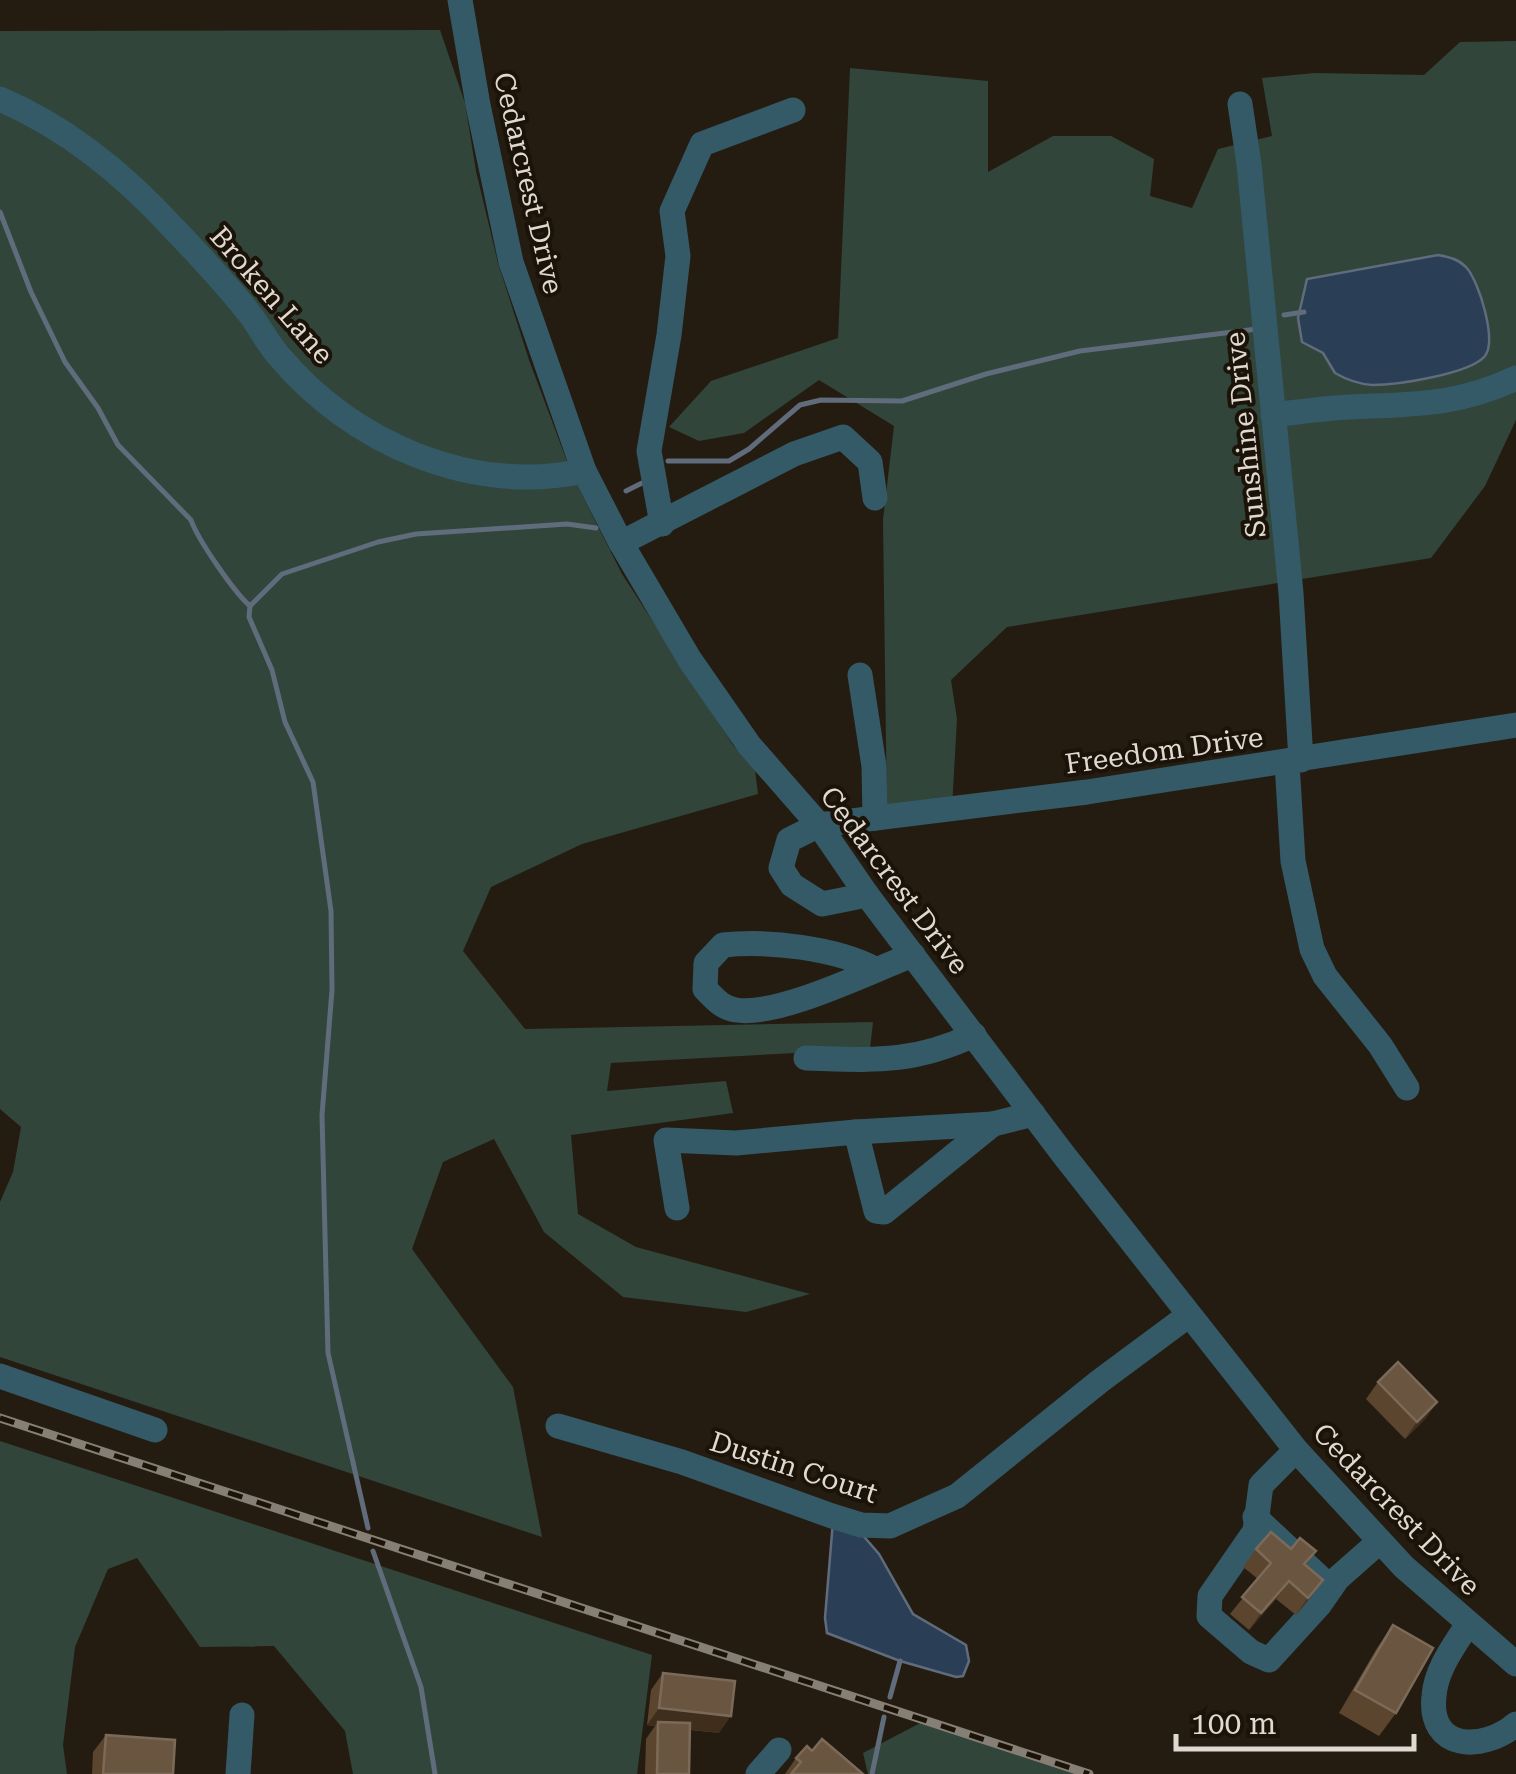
<svg xmlns="http://www.w3.org/2000/svg" width="1516" height="1774" font-family="'Roboto Serif',serif">
<style>
.green{fill:#31453b}
.water{fill:#2a3e56;stroke:#606c7b;stroke-width:2.5}
.lines{fill:none;stroke-linecap:round;stroke-linejoin:round}
.stream{stroke:#606c7b;stroke-width:5}
.minor{stroke:#345a68;stroke-width:25}
.rail-casing{stroke:#867f76;stroke-width:9}
.rail{stroke:#1c1308;stroke-width:5;stroke-dasharray:15;stroke-linecap:butt}
.wall{fill:#5c452f}
.shaded-wall{fill:#402e1c}
.building{fill:#6a5541;stroke:#7c6a58;stroke-width:2.5}
.labels{text-anchor:middle;stroke-width:8;stroke-linejoin:round;paint-order:stroke}
.street-label{font-size:28px;fill:#dfd9d2;stroke:#1c1308}
</style>
<rect width="100%" height="100%" fill="#251c11"/>
<g class="green">
<polygon points="440,30 465,103 476,171 498,263 529,360 573,477 622,574 733,745 755,770 758,794 582,844 491,887 463,951 525,1029 873,1022 870,1049 611,1063 607,1091 726,1081 733,1113 571,1135 578,1214 636,1247 810,1294 746,1312 623,1297 544,1232 494,1139 443,1162 412,1249 513,1387 542,1537 0,1357 0,1202 13,1172 21,1127 0,1109 0,31"/>
<polygon points="1516,41 1516,420 1485,486 1431,558 1007,627 951,680 957,719 952,808 887,817 883,520 894,426 819,380 744,433 699,441 669,427 711,381 838,338 850,68 988,81 988,172 1053,136 1111,136 1154,159 1150,196 1192,208 1218,149 1272,136 1262,78 1315,73 1424,75 1460,42"/>
<polygon points="0,1441 652,1655 637,1774 353,1774 345,1731 274,1646 200,1647 137,1558 108,1569 75,1647 63,1745 67,1774 0,1774"/>
<polygon points="926,1720 1089,1774 868,1774 863,1753"/>
</g>
<g class="water">
<path d="M 1438,255 C 1449,257 1458,259 1466,267 C 1479,281 1497,340 1485,356 C 1470,374 1397,385 1372,385 C 1359,384 1347,380 1335,373 L 1323,353 L 1302,342 L 1298,318 L 1307,279 Z"/>
<polygon points="833,1521 860,1532 879,1554 913,1614 966,1645 969,1661 963,1676 956,1677 900,1661 827,1633 825,1618"/>
</g>
<g class="lines">
<g class="stream">
<path d="M 0,212 L 31,292 L 65,362 L 98,408 L 118,445 L 191,520 C 198,540 234,592 250,606"/>
<polyline points="1284,315 1304,312"/>
<polyline points="668,461 729,461 749,449 800,405 821,400 902,401 986,374 1080,351 1257,329"/>
<polyline points="626,491 642,483"/>
<polyline points="368,1528 328,1353 322,1115 332,990 331,911 313,782 285,722 272,670 249,617 250,606 282,574 378,542 416,534 567,524 596,528"/>
<polyline points="373,1551 421,1687 435,1774"/>
<polyline points="890,1697 900,1661"/>
<polyline points="872,1774 884,1717"/>
</g>
<g class="minor">
<polyline points="460,0 478,105 511,262 584,471 621,543 690,660 749,745 819,825 867,895 1063,1154 1296,1450 1404,1567 1516,1664"/>
<path d="M 0,99 C 68,128 127,177 176,231 C 202,258 229,287 252,317 C 261,330 268,343 278,355 C 352,443 470,495 584,471"/>
<polyline points="1240,104 1249,164 1291,593 1301,760"/>
<path d="M 1273,415 C 1299,412 1324,408 1350,407 C 1414,404 1456,406 1516,378"/>
<polyline points="662,524 649,451 669,335 678,256 672,211 702,144 793,110"/>
<polyline points="621,543 794,454 843,437 870,462 875,498"/>
<polyline points="860,675 874,766 875,818"/>
<polyline points="1287,763 1293,861 1312,949 1325,976 1380,1045 1407,1088"/>
<polyline points="867,895 822,904 792,885 781,868 789,840 819,825 1087,792 1516,725"/>
<path d="M 875,969 C 836,948 767,940 723,945 L 706,963 L 705,989 C 715,999 722,1008 736,1010 C 779,1017 872,970 913,955"/>
<path d="M 806,1058 C 874,1060 911,1064 974,1035"/>
<polyline points="856,1132 993,1124"/>
<polyline points="677,1208 666,1140 736,1143 856,1132 876,1211 884,1212 993,1124 1033,1114"/>
<polyline points="0,1376 155,1430"/>
<polyline points="558,1426 682,1462 832,1516 861,1525 890,1526 957,1496 1100,1381 1189,1315"/>
<polyline points="1296,1450 1261,1485 1255,1531 1210,1596 1209,1616 1251,1652 1269,1660 1320,1604 1338,1578 1380,1541"/>
<polyline points="1255,1517 1331,1588"/>
<path d="M 1468,1624 C 1454,1646 1436,1669 1434,1696 C 1428,1751 1483,1752 1516,1724"/>
<polyline points="238,1774 242,1715"/>
<polyline points="758,1774 779,1750"/>
</g>
<defs>
<polyline id="rail" points="0,1418 1089,1774"/>
</defs>
<use href="#rail" class="rail-casing"/>
<use href="#rail" class="rail"/>
</g>
<g class="wall">
<polygon points="1378,1382 1437,1402 1425,1419 1405,1439 1366,1399"/>
<polygon points="1256,1549 1291,1549 1316,1551 1305,1566 1323,1580 1296,1615 1276,1599 1249,1630 1230,1614 1258,1579 1243,1567"/>
<polygon points="1393,1625 1396,1713 1379,1736 1339,1713 1377,1648"/>
<polygon points="663,1673 719,1733 690,1730 689,1774 645,1774 646,1739 655,1726 647,1725 651,1690"/>
<polygon points="106,1735 173,1774 92,1774 93,1752"/>
<polygon points="812,1751 863,1774 785,1774 796,1758"/>
</g>
<g class="shaded-wall">
<polygon points="1437,1402 1425,1419 1405,1439 1417,1422"/>
<polygon points="1323,1580 1310,1598 1296,1615 1308,1598"/>
<polygon points="1289,1581 1276,1599 1249,1630 1261,1613"/>
<polygon points="659,1708 731,1716 719,1733 658,1726 658,1722 655,1726 647,1725"/>
</g>
<g class="building">
<polygon points="1398,1362 1437,1402 1417,1422 1378,1382"/>
<polygon points="1271,1532 1291,1549 1300,1538 1316,1551 1304,1564 1323,1580 1308,1598 1289,1581 1261,1613 1242,1597 1271,1563 1256,1549"/>
<polygon points="1393,1625 1433,1648 1396,1713 1355,1690"/>
<polygon points="663,1673 735,1681 731,1716 659,1708"/>
<polygon points="658,1722 690,1723 689,1774 657,1774"/>
<polygon points="106,1735 175,1740 173,1774 103,1774"/>
<polygon points="822,1739 863,1774 791,1774 801,1762 796,1758 807,1746 812,1751"/>
</g>
<g class="labels">
<g class="street-label">
<text transform="translate(529 183) rotate(77)" y="10">Cedarcrest Drive</text>
<text transform="translate(272 295) rotate(49)" y="10">Broken Lane</text>
<text transform="translate(1245 435) rotate(-96)" y="10">Sunshine Drive</text>
<text transform="translate(1164 750) rotate(-8)" y="10">Freedom Drive</text>
<text transform="translate(895 880) rotate(53)" y="10">Cedarcrest Drive</text>
<text transform="translate(794 1467) rotate(18)" y="10">Dustin Court</text>
<text transform="translate(1397 1509) rotate(46)" y="10">Cedarcrest Drive</text>
</g>
</g>
<path d="M1176 1734v15h238v-15" fill="none" stroke="#dfd9d2" stroke-width="5"/>
<text x="1191" y="1734" font-size="30" fill="#dfd9d2" stroke="#1c1308" stroke-width="8" paint-order="stroke">100 m</text>
</svg>
